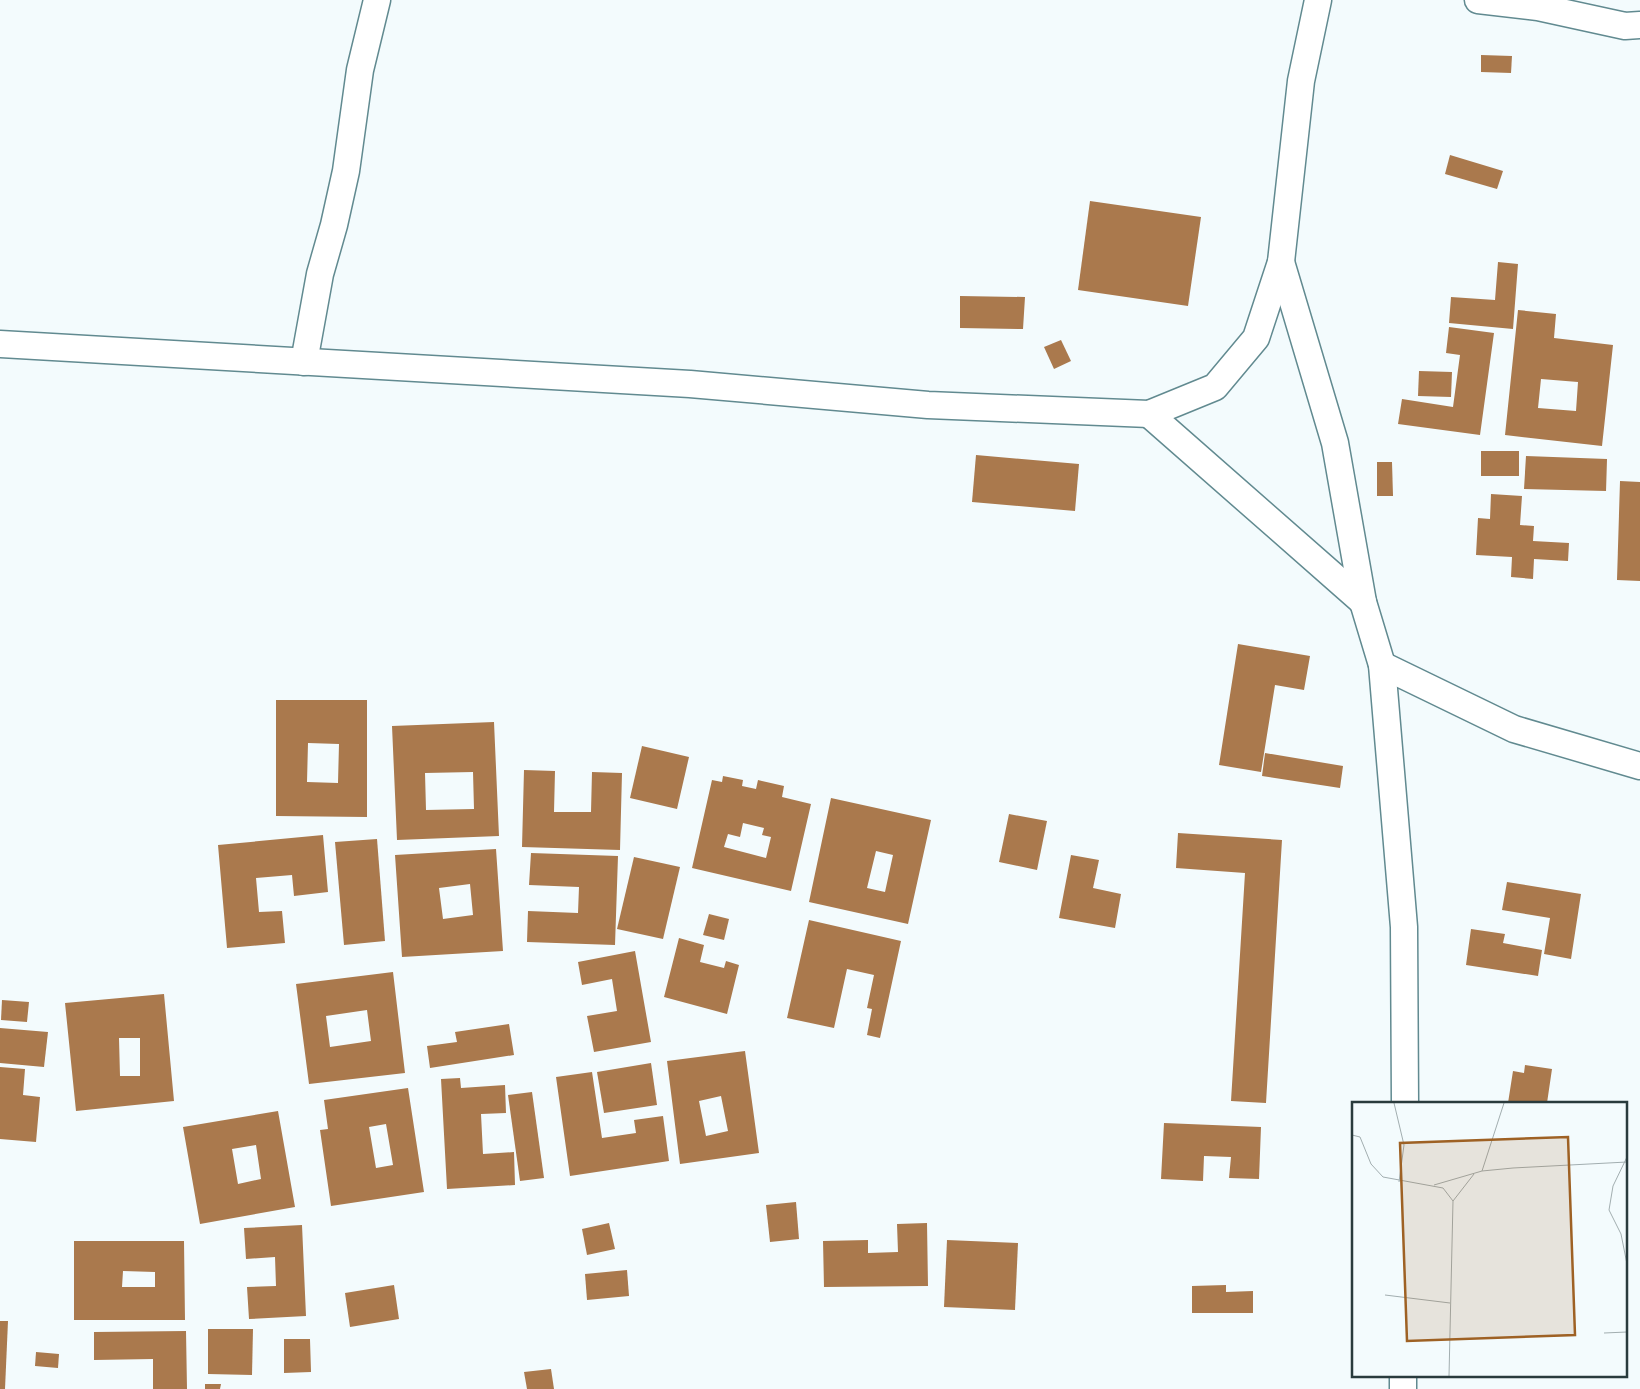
<svg xmlns="http://www.w3.org/2000/svg" width="1640" height="1389" font-family="Jost,sans-serif">
<style>
.building{fill:#aa794d;fill-rule:evenodd}
.lines{fill:none;stroke-linecap:round;stroke-linejoin:round}
.minor-casing{stroke:#618a90;stroke-width:29}
.minor{stroke:#fff;stroke-width:26}
.inset-road{fill:none;stroke:#a2aeb0;stroke-width:1}
.view{fill:#9e6124;fill-opacity:0.15;stroke:#9e6124;stroke-width:2.5}
.inset-edge{fill:none;stroke:#293b3d;stroke-width:2.5}
</style>
<rect width="100%" height="100%" fill="#f3fbfd"/>
<g class="building">
<polygon points="1481,55 1512,56 1511,73 1481,72"/>
<polygon points="1450,155 1503,171 1497,189 1445,174"/>
<polygon points="1090,201 1201,217 1188,306 1078,290"/>
<polygon points="1498,262 1518,264 1513,329 1449,323 1451,297 1495,300"/>
<polygon points="960,296 1025,297 1023,329 960,328"/>
<path d="M 1518,310 L 1556,314 L 1554,338 L 1613,345 L 1602,446 L 1505,435 ZM 1541,379 L 1578,382 L 1576,411 L 1538,408 Z"/>
<polygon points="1449,327 1494,333 1480,435 1398,424 1402,399 1453,407 1460,355 1446,353"/>
<polygon points="1061,340 1071,361 1054,369 1044,347"/>
<polygon points="1419,371 1452,372 1451,397 1418,396"/>
<rect x="1481" y="451" width="38" height="25"/>
<polygon points="976,455 1079,464 1075,511 972,502"/>
<polygon points="1526,456 1607,459 1606,491 1524,489"/>
<polygon points="1377,462 1392,462 1393,496 1377,496"/>
<polygon points="1620,481 1640,482 1640,581 1617,580"/>
<polygon points="1491,494 1522,496 1520,525 1534,526 1533,541 1569,543 1568,561 1534,559 1533,579 1511,577 1512,557 1476,555 1478,518 1490,519"/>
<polygon points="1238,644 1310,656 1304,690 1275,685 1261,772 1219,765"/>
<path d="M 276,700 L 367,700 L 367,817 L 276,816 ZM 308,743 L 339,744 L 338,783 L 307,782 Z"/>
<path d="M 494,722 L 499,836 L 397,840 L 392,726 ZM 473,772 L 474,809 L 426,810 L 425,773 Z"/>
<polygon points="642,746 689,757 677,809 630,798"/>
<polygon points="1265,753 1343,766 1340,788 1262,776"/>
<polygon points="524,770 555,771 554,812 591,812 592,772 622,773 620,850 522,847"/>
<path d="M 723,776 L 743,780 L 742,786 L 756,789 L 758,780 L 784,786 L 782,797 L 811,804 L 791,891 L 692,868 L 712,780 L 722,782 ZM 743,823 L 764,828 L 762,835 L 771,837 L 766,858 L 724,847 L 728,834 L 740,837 Z"/>
<path d="M 831,798 L 931,820 L 908,924 L 809,902 ZM 876,851 L 893,855 L 885,892 L 867,888 Z"/>
<polygon points="1009,814 1047,821 1037,870 999,862"/>
<polygon points="1178,833 1282,840 1266,1103 1231,1101 1245,873 1176,868"/>
<polygon points="323,835 328,892 294,896 292,875 256,878 259,912 282,911 285,943 227,948 218,845"/>
<polygon points="377,839 385,941 344,945 335,842"/>
<path d="M 496,849 L 503,951 L 402,957 L 395,855 ZM 470,884 L 473,915 L 443,919 L 439,888 Z"/>
<polygon points="531,853 618,856 615,945 527,942 528,911 578,913 579,887 529,885"/>
<polygon points="1071,855 1099,860 1093,888 1121,894 1115,928 1059,918"/>
<polygon points="634,857 680,867 663,939 617,929"/>
<polygon points="1507,882 1581,894 1571,959 1544,954 1550,918 1502,910"/>
<polygon points="709,914 729,919 724,940 703,935"/>
<polygon points="809,920 901,941 880,1038 867,1035 872,1009 867,1008 874,975 847,969 834,1028 787,1018"/>
<polygon points="1471,929 1505,934 1503,943 1542,950 1538,976 1466,965"/>
<polygon points="679,938 704,945 700,962 724,968 726,961 739,965 727,1014 664,997"/>
<polygon points="635,951 651,1042 594,1052 587,1016 617,1011 612,979 582,985 578,962"/>
<path d="M 393,972 L 405,1073 L 309,1084 L 296,984 ZM 367,1010 L 371,1041 L 330,1047 L 326,1016 Z"/>
<path d="M 164,994 L 174,1101 L 76,1111 L 65,1003 ZM 119,1038 L 140,1038 L 140,1076 L 120,1076 Z"/>
<polygon points="2,1000 29,1002 27,1022 1,1020"/>
<polygon points="509,1024 514,1055 430,1068 427,1046 457,1042 455,1032"/>
<polygon points="0,1028 48,1032 44,1067 0,1063"/>
<path d="M 745,1051 L 759,1153 L 680,1164 L 667,1061 ZM 721,1096 L 728,1131 L 706,1136 L 699,1101 Z"/>
<polygon points="651,1063 657,1105 604,1113 597,1072"/>
<polygon points="1525,1065 1552,1069 1547,1103 1508,1103 1513,1071 1524,1073"/>
<polygon points="0,1067 25,1069 23,1095 40,1097 36,1142 0,1139"/>
<polygon points="592,1072 602,1138 636,1133 634,1120 663,1116 669,1161 570,1176 556,1077"/>
<polygon points="460,1078 461,1088 505,1085 506,1113 481,1114 483,1154 514,1152 515,1185 447,1189 441,1079"/>
<path d="M 408,1088 L 424,1192 L 331,1206 L 320,1130 L 328,1129 L 324,1100 ZM 386,1124 L 393,1165 L 376,1168 L 369,1127 Z"/>
<polygon points="532,1092 544,1178 520,1181 508,1095"/>
<path d="M 278,1111 L 295,1207 L 200,1224 L 183,1127 ZM 256,1145 L 261,1179 L 238,1184 L 232,1149 Z"/>
<polygon points="1164,1123 1261,1127 1259,1179 1229,1178 1231,1157 1204,1156 1203,1181 1161,1179"/>
<polygon points="796,1202 799,1239 770,1242 766,1205"/>
<polygon points="609,1223 615,1249 587,1255 582,1229"/>
<polygon points="927,1223 928,1286 824,1287 823,1241 868,1240 868,1253 898,1252 897,1224"/>
<polygon points="302,1225 306,1316 249,1319 247,1287 276,1286 275,1257 246,1259 244,1228"/>
<polygon points="947,1240 1018,1243 1015,1310 944,1307"/>
<path d="M 74,1241 L 184,1241 L 185,1320 L 74,1320 ZM 123,1271 L 155,1272 L 155,1287 L 122,1287 Z"/>
<polygon points="627,1270 629,1296 587,1300 585,1274"/>
<polygon points="394,1285 399,1319 350,1327 345,1293"/>
<polygon points="1226,1285 1226,1292 1253,1291 1253,1313 1192,1313 1192,1286"/>
<polygon points="0,1321 8,1321 5,1389 0,1389"/>
<polygon points="208,1329 253,1329 252,1375 208,1374"/>
<polygon points="186,1331 187,1389 153,1389 153,1359 94,1360 94,1332"/>
<polygon points="284,1339 310,1339 311,1372 284,1373"/>
<polygon points="36,1352 59,1354 58,1368 35,1366"/>
<polygon points="551,1369 554,1389 527,1389 524,1372"/>
<polygon points="205,1384 221,1384 220,1389 205,1389"/>
</g>
<g class="lines">
<defs>
<g id="minor">
<polyline points="1478,0 1538,7 1625,26 1640,25"/>
<polyline points="1281,262 1335,443 1363,602 1382,665 1404,927 1405,1103"/>
<polyline points="0,344 690,384 928,405 1149,414 1215,387 1256,338 1281,262 1301,81 1318,0"/>
<polyline points="304,362 320,274 334,225 346,171 360,70 377,0"/>
<polyline points="1149,414 1363,602"/>
<polyline points="1382,665 1514,729 1640,766"/>
<polyline points="1403,1389 1403,1375"/>
</g>
</defs>
<use href="#minor" class="minor-casing"/>
<use href="#minor" class="minor"/>
</g>
<g transform="translate(1352 1102)">
<rect width="275" height="275" fill="#f3fbfd"/>
<path class="inset-road" d="M 42,1 L 52,43 L 47,80M 0,33 L 8,35 L 19,62 L 31,75 L 91,86 L 101,99 L 97,274M 275,55 L 261,84 L 257,108 L 269,132 L 275,162M 130,69 L 152,1M 82,83 L 130,69 L 161,66 L 275,60M 101,99 L 122,72M 33,193 L 98,201M 252,231 L 275,230"/>
<path class="view" d="M 216,35 L 223,233 L 55,239 L 48,41 Z"/>
<rect width="275" height="275" class="inset-edge"/>
</g>
</svg>
